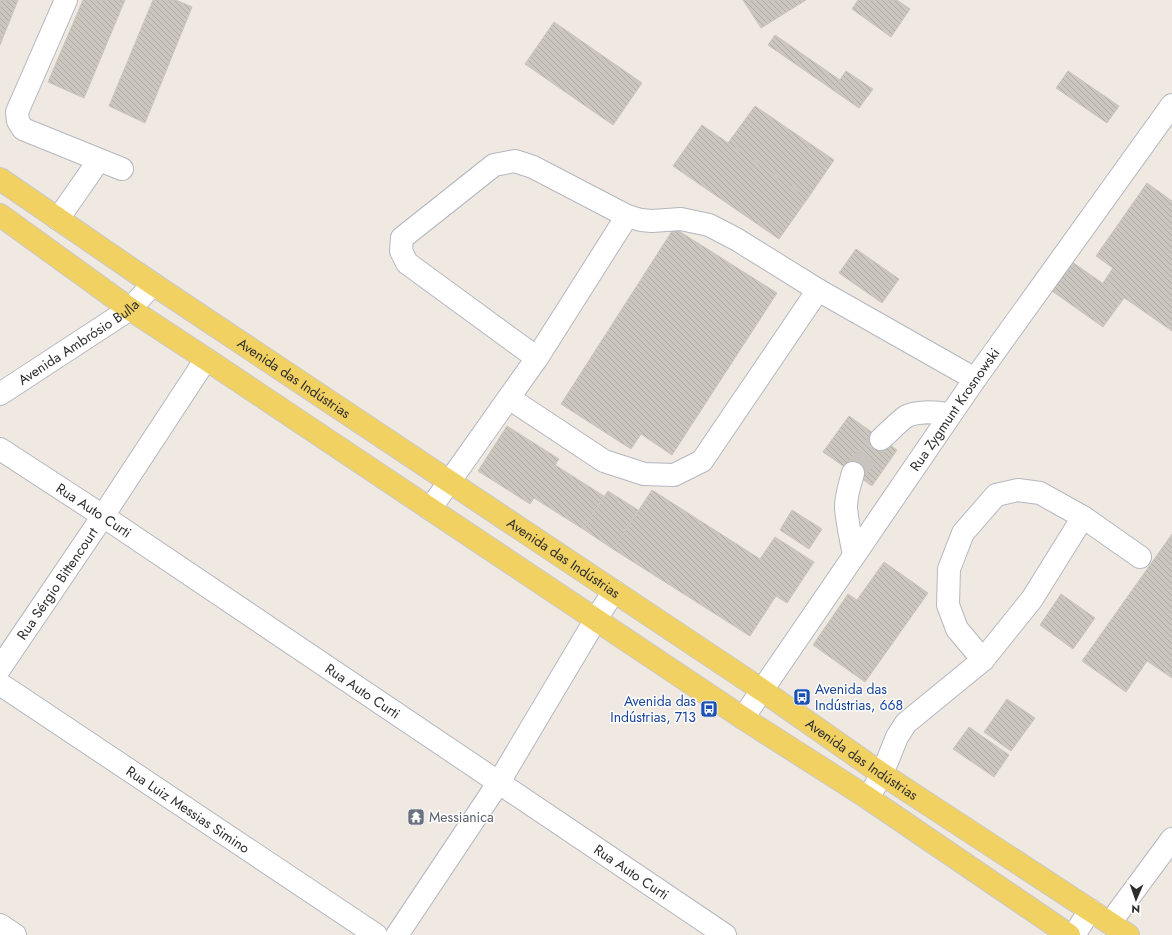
<svg xmlns="http://www.w3.org/2000/svg" width="1172" height="935" font-family="Jost,sans-serif">
<style>
.building{fill:url(#building-back-hatch);stroke:#cbc5ba}
.lines{fill:none;stroke-linecap:round;stroke-linejoin:round}
.minor-tunnel{stroke:#c8c4bd;stroke-width:22;stroke-dasharray:22 11;stroke-linecap:butt}
.minor-casing{stroke:#b4b7c1;stroke-width:24}
.major-casing{stroke:#c9c9c9;stroke-width:24}
.minor{stroke:#fff;stroke-width:22}
.major{stroke:#f2d163;stroke-width:22}
.labels{text-anchor:middle;stroke-width:3;stroke-linejoin:round;paint-order:stroke}
.street-label{font-size:14px;fill:#2e2e2e;stroke:#fff}
.transit-label{font-size:14px;fill:#164399;stroke:#fff;text-anchor:start}
.worship-label{font-size:14px;fill:#5b616d;stroke:#fff;text-anchor:start}
</style>
<defs>
<pattern id="building-back-hatch" width="6" height="6" patternUnits="userSpaceOnUse"><rect width="6" height="6" fill="#cbc7bf"/><path d="M-1 5l2 2M0 0l6 6M5-1l2 2" fill="none" stroke="#afaba4"/></pattern>
</defs>
<rect width="100%" height="100%" fill="#efe9e1"/>
<g class="building">
<polygon points="0,0 18,0 0,45"/>
<polygon points="83,0 125,0 84,98 48,82"/>
<polygon points="153,0 176,0 192,7 145,123 109,106"/>
<polygon points="743,0 806,0 761,28"/>
<polygon points="858,0 897,0 910,9 891,37 852,9"/>
<polygon points="554,22 642,83 613,125 525,64"/>
<polygon points="775,35 840,80 833,90 768,45"/>
<polygon points="846,71 873,89 859,108 833,90"/>
<polygon points="1068,71 1119,106 1107,123 1056,88"/>
<polygon points="755,106 834,160 808,198 728,143"/>
<polygon points="702,125 808,198 779,239 673,166"/>
<polygon points="1147,183 1172,201 1172,331 1103,283 1113,268 1096,256"/>
<polygon points="674,228 777,293 672,455 641,434 631,449 561,404"/>
<polygon points="856,249 899,279 882,303 839,273"/>
<polygon points="1072,262 1124,298 1103,327 1052,291"/>
<polygon points="849,416 897,450 872,486 823,452"/>
<polygon points="507,426 559,459 555,465 604,496 583,529 534,498 530,504 478,471"/>
<polygon points="652,490 760,559 775,537 814,562 787,603 776,596 750,636 613,549"/>
<polygon points="608,491 638,510 613,549 583,529"/>
<polygon points="792,510 822,529 809,549 780,530"/>
<polygon points="1172,534 1172,678 1147,661 1126,692 1082,661"/>
<polygon points="884,562 928,593 865,682 813,645 848,594 857,600"/>
<polygon points="1061,594 1095,618 1073,649 1040,625"/>
<polygon points="1007,699 1035,718 1011,751 984,732"/>
<polygon points="969,727 1009,755 994,777 953,749"/>
</g>
<g class="lines">
<polyline class="minor-tunnel" points="853,473 881,439"/>
<defs>
<g id="minor">
<polyline points="66,0 17,112 18,121 23,129 122,169"/>
<polyline points="58,219 99,160"/>
<polyline points="537,358 407,263 401,251 402,238 494,165 515,161 533,167 627,216 641,220 652,221 681,219 709,225 736,239 818,290 975,379"/>
<path id="s1" d="M 0,394 L 130,309 L 153,284"/>
<polyline points="509,398 604,461 644,474 674,475 702,461 818,290"/>
<path d="M 881,439 C 888,433 900,420 907,416 C 920,410 937,413 950,414"/>
<path id="s2" d="M 0,449 L 103,516 L 725,935"/>
<path d="M 853,473 C 850,484 846,495 846,507 C 847,523 851,539 854,555"/>
<polyline points="430,509 537,358 627,216"/>
<polyline points="983,660 957,629 948,605 949,569 963,533 996,495 1018,490 1040,493 1083,517 1140,557"/>
<path id="s3" d="M 0,668 L 103,516 L 206,359"/>
<path id="s4" d="M 0,684 L 376,935"/>
<path id="s5" d="M 743,718 L 975,379 L 1172,105"/>
<polyline points="868,798 882,774 897,737 906,723 983,660 1032,599 1083,517"/>
<polyline points="1110,923 1172,839"/>
<polyline points="0,925 15,935"/>
<polyline points="397,935 499,782 596,619 614,591"/>
<polyline points="1074,935 1090,910"/>
</g>
<g id="major">
<path id="s6" d="M 0,179 L 153,284 L 762,690 L 882,774 L 1128,935"/>
<polyline points="0,215 130,309 206,359 743,718 868,798 1069,935"/>
</g>
</defs>
<use href="#minor" class="minor-casing"/>
<use href="#major" class="major-casing"/>
<use href="#minor" class="minor"/>
<use href="#major" class="major"/>
</g>
<defs>
<symbol id="bus-square" viewBox="-11 -11 22 22"><rect x="-9" y="-9" width="18" height="18" rx="4" fill="#1a4fb4" stroke="#fff"/><path d="M-5-6H5V4H4V6H2V4H-2V6H-4V4H-5ZM-3.5-4V0h7V-4ZM-3.5 1.2v1.5H-2V1.2ZM2 1.2v1.5H3.5V1.2Z" fill="#fff"/></symbol>
<symbol id="temple-square" viewBox="-11 -11 22 22"><rect x="-9" y="-9" width="18" height="18" rx="4" fill="#6b7280" stroke="#fff"/><path d="M0-6L5-2H3V0L6.5 2.5H4V6H1.5V3h-3V6H-4V2.5H-6.5L-3 0V-2H-5Z" fill="#fff"/></symbol>
</defs>
<g fill-rule="evenodd">
<use href="#bus-square" x="792" y="687" width="20" height="20"/>
<use href="#bus-square" x="699" y="699" width="20" height="20"/>
<use href="#temple-square" x="406" y="807" width="20" height="20"/>
</g>
<g class="labels">
<g class="street-label">
<text dy="5" stroke="none"><textPath href="#s1" startOffset="94">Avenida Ambrósio Bulla</textPath></text>
<text dy="5" stroke="none"><textPath href="#s6" startOffset="355">Avenida das Indústrias</textPath></text>
<text dy="5" stroke="none"><textPath href="#s5" startOffset="374">Rua Zygmunt Krosnowski</textPath></text>
<text dy="5" stroke="none"><textPath href="#s2" startOffset="112">Rua Auto Curti</textPath></text>
<text dy="5" stroke="none"><textPath href="#s6" startOffset="679">Avenida das Indústrias</textPath></text>
<text dy="5" stroke="none"><textPath href="#s3" startOffset="102">Rua Sérgio Bittencourt</textPath></text>
<text dy="5" stroke="none"><textPath href="#s2" startOffset="436">Rua Auto Curti</textPath></text>
<text dy="5" stroke="none"><textPath href="#s6" startOffset="1039">Avenida das Indústrias</textPath></text>
<text dy="5" stroke="none"><textPath href="#s4" startOffset="226">Rua Luiz Messias Simino</textPath></text>
<text dy="5" stroke="none"><textPath href="#s2" startOffset="760">Rua Auto Curti</textPath></text>
</g>
<g class="transit-label">
<text x="815" y="694">Avenida das<tspan x="815" dy="16">Indústrias, 668</tspan></text>
<text x="696" y="706" text-anchor="end">Avenida das<tspan x="696" dy="16">Indústrias, 713</tspan></text>
</g>
<g class="worship-label">
<text x="429" y="822">Messianica</text>
</g>
</g>
<g transform="translate(1136 899) rotate(182)" stroke="#ffffff" stroke-width="3" paint-order="stroke">
<path d="M0-3L7 15L0 10L-7 15Z" fill="#2e2e2e"/>
<text y="-6" font-size="11" font-weight="bold" text-anchor="middle" fill="#2e2e2e">N</text>
</g>
</svg>
